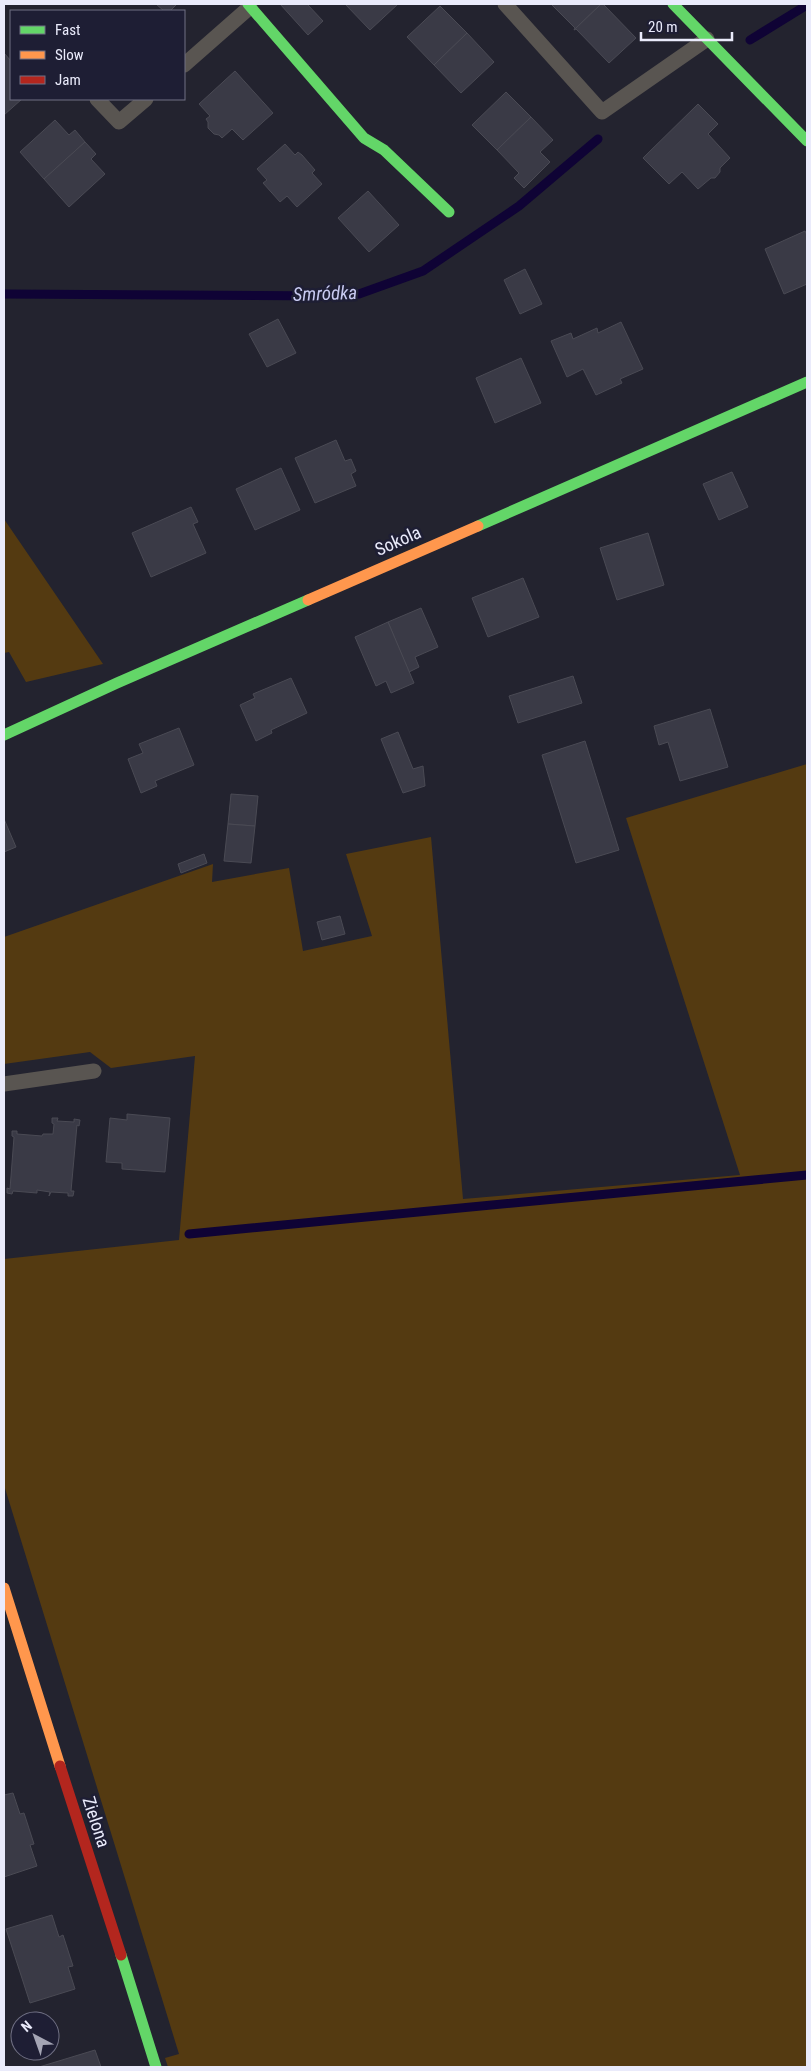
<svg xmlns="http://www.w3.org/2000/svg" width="811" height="2071" font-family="'Roboto Condensed',sans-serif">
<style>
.green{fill:#543a11}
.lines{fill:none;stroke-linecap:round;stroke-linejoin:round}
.stream{stroke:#0f0335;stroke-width:9}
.building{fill:#3a3a46;stroke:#4a4a54}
.lane{stroke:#595551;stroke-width:15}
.fast{stroke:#63d668;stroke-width:11}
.slow{stroke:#ff974d;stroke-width:11}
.jam{stroke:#b3261e;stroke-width:11}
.labels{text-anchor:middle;stroke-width:5;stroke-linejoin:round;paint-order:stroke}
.street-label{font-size:18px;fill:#eaebfb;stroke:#1e1e34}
.water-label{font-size:19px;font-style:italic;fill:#c8caf0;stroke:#1e1e34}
</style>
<rect width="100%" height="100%" fill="#23232f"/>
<g class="green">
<polygon points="4,519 103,664 26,682 9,652 4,653"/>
<polygon points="807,764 807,2067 168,2067 165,2058 179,2054 4,1485 4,1259 179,1240 195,1056 111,1068 90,1052 4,1064 4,937 213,864 212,882 289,868 303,951 372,936 346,854 431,837 463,1199 740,1175 626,818"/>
</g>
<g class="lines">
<g class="stream">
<polyline points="750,40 807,5"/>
<polyline points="4,294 338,296 359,294 423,271 519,206 598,139"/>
<polyline points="189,1234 807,1175"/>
</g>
</g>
<g class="building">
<polygon points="156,4 177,4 170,11 164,11"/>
<polygon points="280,4 307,4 323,21 308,35"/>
<polygon points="345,4 398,4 370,30"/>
<polygon points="551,4 601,4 574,30 575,28"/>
<polygon points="601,4 603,4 636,38 609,63 576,29 574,30"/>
<polygon points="440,6 467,33 434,65 407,37"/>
<polygon points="467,33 494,62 461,93 434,65"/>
<polygon points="4,53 11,61 11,99 22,99 4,115"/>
<polygon points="235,71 273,113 243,140 232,129 222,138 219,135 214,134 208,128 208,122 206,119 210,116 199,104"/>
<polygon points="506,92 531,117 497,150 472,125"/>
<polygon points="698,104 718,124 708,134 730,158 720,168 720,172 715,178 711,178 698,189 682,172 669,184 643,158"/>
<polygon points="531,117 553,140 540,152 550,162 524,188 514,178 519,173 497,150"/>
<polygon points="55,120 69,135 75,130 85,142 44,179 20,152"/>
<polygon points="85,142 96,154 91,159 105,174 69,207 44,179"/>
<polygon points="285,144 295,155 298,152 302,155 315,170 312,173 322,184 297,207 287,196 280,202 263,183 267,180 257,169"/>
<polygon points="368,191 399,225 369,252 338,218"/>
<polygon points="805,231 807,235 807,284 784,294 765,249"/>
<polygon points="525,269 542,304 520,314 504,280"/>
<polygon points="278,319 296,353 267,367 249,334"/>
<polygon points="621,322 643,369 620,379 622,383 596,395 583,369 567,377 551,341 571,333 573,339 597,328 598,333"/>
<polygon points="521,358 541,403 495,423 476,378"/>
<polygon points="336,440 345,461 351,459 356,471 351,474 356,486 315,503 295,458"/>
<polygon points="281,468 300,510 255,530 236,489"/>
<polygon points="732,472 748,507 719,520 703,484"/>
<polygon points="191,507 198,522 193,524 206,553 151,577 132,533"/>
<polygon points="648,533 664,585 617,600 600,548"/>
<polygon points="523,578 539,617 488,637 472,598"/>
<polygon points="421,608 438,647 415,657 419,667 409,672 388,622"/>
<polygon points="388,622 414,683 391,693 386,681 376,686 355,637"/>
<polygon points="573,676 582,703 518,723 509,696"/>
<polygon points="291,678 307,713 271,730 272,733 256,741 240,705 255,698 253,694"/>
<polygon points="710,709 728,767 680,781 668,742 659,745 654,726"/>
<polygon points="179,728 194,765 155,781 157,786 141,793 128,759 143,753 139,744"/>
<polygon points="398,732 413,769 423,766 425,786 403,793 381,739"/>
<polygon points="585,741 619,850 576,863 542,755"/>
<polygon points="231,794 258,796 255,826 228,824"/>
<polygon points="4,819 16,847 4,852"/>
<polygon points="228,824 255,826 251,863 224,861"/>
<polygon points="204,854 207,863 181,873 178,864"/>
<polygon points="340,916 345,934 322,940 317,922"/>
<polygon points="127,1114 170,1118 165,1172 122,1169 122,1163 106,1162 110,1118 127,1120"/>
<polygon points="52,1118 58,1118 57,1121 74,1122 74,1119 80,1120 79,1126 77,1125 71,1191 74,1191 73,1196 68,1196 68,1193 51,1192 49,1196 50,1192 37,1190 37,1193 13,1191 12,1194 7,1193 7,1188 10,1189 14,1137 12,1136 12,1131 17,1131 17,1134 42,1136 43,1134 53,1134 54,1124 52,1123"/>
<polygon points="13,1793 20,1814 24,1813 34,1844 30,1845 37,1866 4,1877 4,1795"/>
<polygon points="52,1915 59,1937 63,1935 73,1966 68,1967 75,1989 30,2003 6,1929"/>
<polygon points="95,2050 101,2067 39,2067"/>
</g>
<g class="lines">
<g class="lane">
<polyline points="505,4 602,112 707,39"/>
<polyline points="184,65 250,7"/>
<polyline points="97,99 119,122 146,99"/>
<polyline points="4,1084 94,1071"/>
</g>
<g class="fast">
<polyline points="248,4 364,138 384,150 449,212"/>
<polyline points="673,4 807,141"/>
<polyline points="478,526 807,382"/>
<polyline points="4,735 117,683 308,600"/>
<polyline points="121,1955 156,2067"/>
</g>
<g class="slow">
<polyline points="308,600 478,526"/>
<polyline points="4,1588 60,1766"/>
</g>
<polyline class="jam" points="60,1766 121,1955"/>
</g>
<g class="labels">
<g class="street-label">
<text transform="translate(398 541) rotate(-24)" y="6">Sokola</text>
<text transform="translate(96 1822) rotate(72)" y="6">Zielona</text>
</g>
<g class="water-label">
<text transform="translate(325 293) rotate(-2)" y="7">Smródka</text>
</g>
</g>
<rect width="811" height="2071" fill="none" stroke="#eaebfb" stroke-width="10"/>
<rect x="10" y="10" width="175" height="90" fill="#1e1e34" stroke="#707084"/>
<rect x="20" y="26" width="25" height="8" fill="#63d668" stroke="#707084"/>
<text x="55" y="35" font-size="15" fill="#eaebfb">Fast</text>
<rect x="20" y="51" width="25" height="8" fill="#ff974d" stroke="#707084"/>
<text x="55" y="60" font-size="15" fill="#eaebfb">Slow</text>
<rect x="20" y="76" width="25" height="8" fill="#b3261e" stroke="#707084"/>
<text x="55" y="85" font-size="15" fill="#eaebfb">Jam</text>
<g transform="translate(35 2036) rotate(319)"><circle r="24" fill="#1e1e34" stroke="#707084"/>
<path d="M0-4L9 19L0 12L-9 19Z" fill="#a4a5b4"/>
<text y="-8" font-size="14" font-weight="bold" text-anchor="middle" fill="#eaebfb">N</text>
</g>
<path d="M641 32v8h91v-8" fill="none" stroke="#eaebfb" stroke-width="2.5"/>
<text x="648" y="32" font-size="15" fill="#eaebfb" stroke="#1e1e34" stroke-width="4" paint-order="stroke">20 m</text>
</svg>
